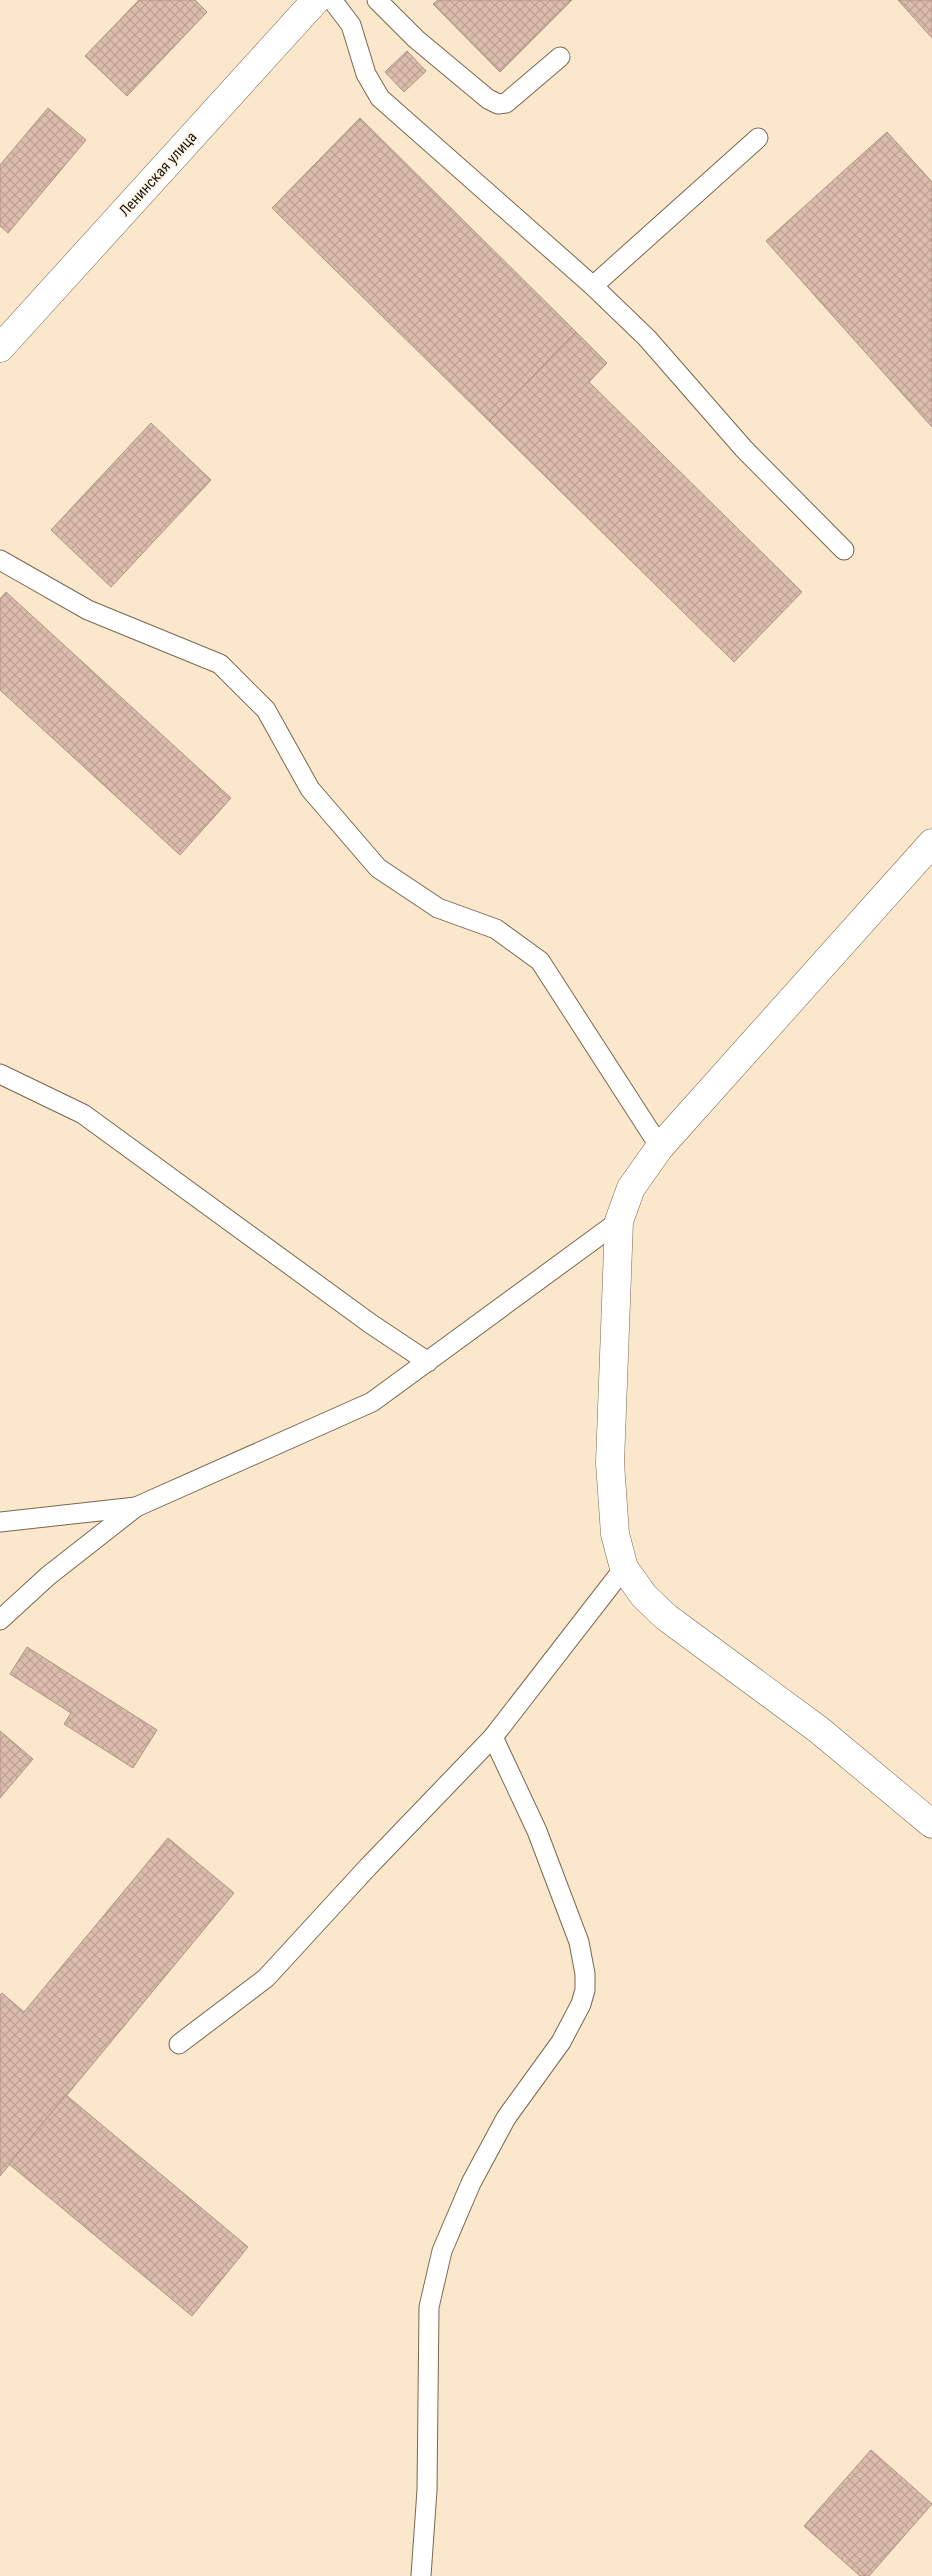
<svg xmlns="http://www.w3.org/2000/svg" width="932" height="2576" font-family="'Roboto Condensed',sans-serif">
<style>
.building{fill:url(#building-cross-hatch);stroke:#b09383}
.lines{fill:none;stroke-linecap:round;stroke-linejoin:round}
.service-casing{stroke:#79684f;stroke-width:21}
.minor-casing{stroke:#79684f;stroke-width:29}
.secondary-casing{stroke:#79684f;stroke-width:29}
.service{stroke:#fff;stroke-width:19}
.minor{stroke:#fff;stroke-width:28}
.secondary{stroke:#fff;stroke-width:28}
.labels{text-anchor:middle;stroke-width:4.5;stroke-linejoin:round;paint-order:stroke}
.street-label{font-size:15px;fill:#20190f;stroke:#fff7ec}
</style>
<defs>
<pattern id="building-cross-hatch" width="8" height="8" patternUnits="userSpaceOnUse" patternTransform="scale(1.25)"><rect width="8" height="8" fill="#dcbdad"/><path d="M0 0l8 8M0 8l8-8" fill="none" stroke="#bca294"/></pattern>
</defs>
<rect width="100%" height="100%" fill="#fbe8cc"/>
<g class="building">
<polygon points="139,0 195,0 207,12 127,96 85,56"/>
<polygon points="438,0 572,0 500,72 433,4"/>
<polygon points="898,0 932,0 932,38"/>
<polygon points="407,51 426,71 404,92 385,72"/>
<polygon points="48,108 86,140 8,233 0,226 0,165"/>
<polygon points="360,118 576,332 489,421 272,208"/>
<polygon points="887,132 932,182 932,427 766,241"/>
<polygon points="576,332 607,363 589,382 802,592 734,662 489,421"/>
<polygon points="151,423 211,480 111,587 51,530"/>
<polygon points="6,592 231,798 180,855 0,690 0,599"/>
<polygon points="27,1647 157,1730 133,1768 64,1724 71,1713 10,1674"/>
<polygon points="0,1731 33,1759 0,1798"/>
<polygon points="168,1838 234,1893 0,2176 0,1995 2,1993 24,2012"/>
<polygon points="66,2095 248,2247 192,2316 9,2164"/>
<polygon points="871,2450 932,2504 869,2576 860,2576 804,2526"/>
</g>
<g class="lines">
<defs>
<g id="service">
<polyline points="332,0 351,25 366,74 380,98 593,286 758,138"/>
<polyline points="377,0 416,39 488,99 498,104 506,103 560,57"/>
<polyline points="593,286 647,338 744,449 844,550"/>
<polyline points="0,560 88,610 220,664 266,710 310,789 378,868 438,908 496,929 540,961 660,1147"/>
<polyline points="0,1074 83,1114 371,1324 428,1362"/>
<polyline points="0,1522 136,1507"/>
<polyline points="0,1620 48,1576 136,1507 372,1402 619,1221"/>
<polyline points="179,2044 266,1978 368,1867 493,1737 624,1568"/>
<polyline points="421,2576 427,2490 429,2307 442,2251 471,2183 506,2118 561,2042 581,2004 585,1990 585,1974 579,1942 537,1831 493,1737"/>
</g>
<polyline id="minor" points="932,843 660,1147 631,1188 619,1221 610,1463 615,1534 624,1568 644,1596 666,1617 819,1730 932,1824"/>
<polyline id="secondary" points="0,348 316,0"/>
</defs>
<use href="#service" class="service-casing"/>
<use href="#minor" class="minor-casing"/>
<use href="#secondary" class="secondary-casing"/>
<use href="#service" class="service"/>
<use href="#minor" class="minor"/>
<use href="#secondary" class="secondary"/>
</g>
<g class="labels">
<g class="street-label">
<text transform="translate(158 174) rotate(-48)" y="5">Ленинская улица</text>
</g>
</g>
</svg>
